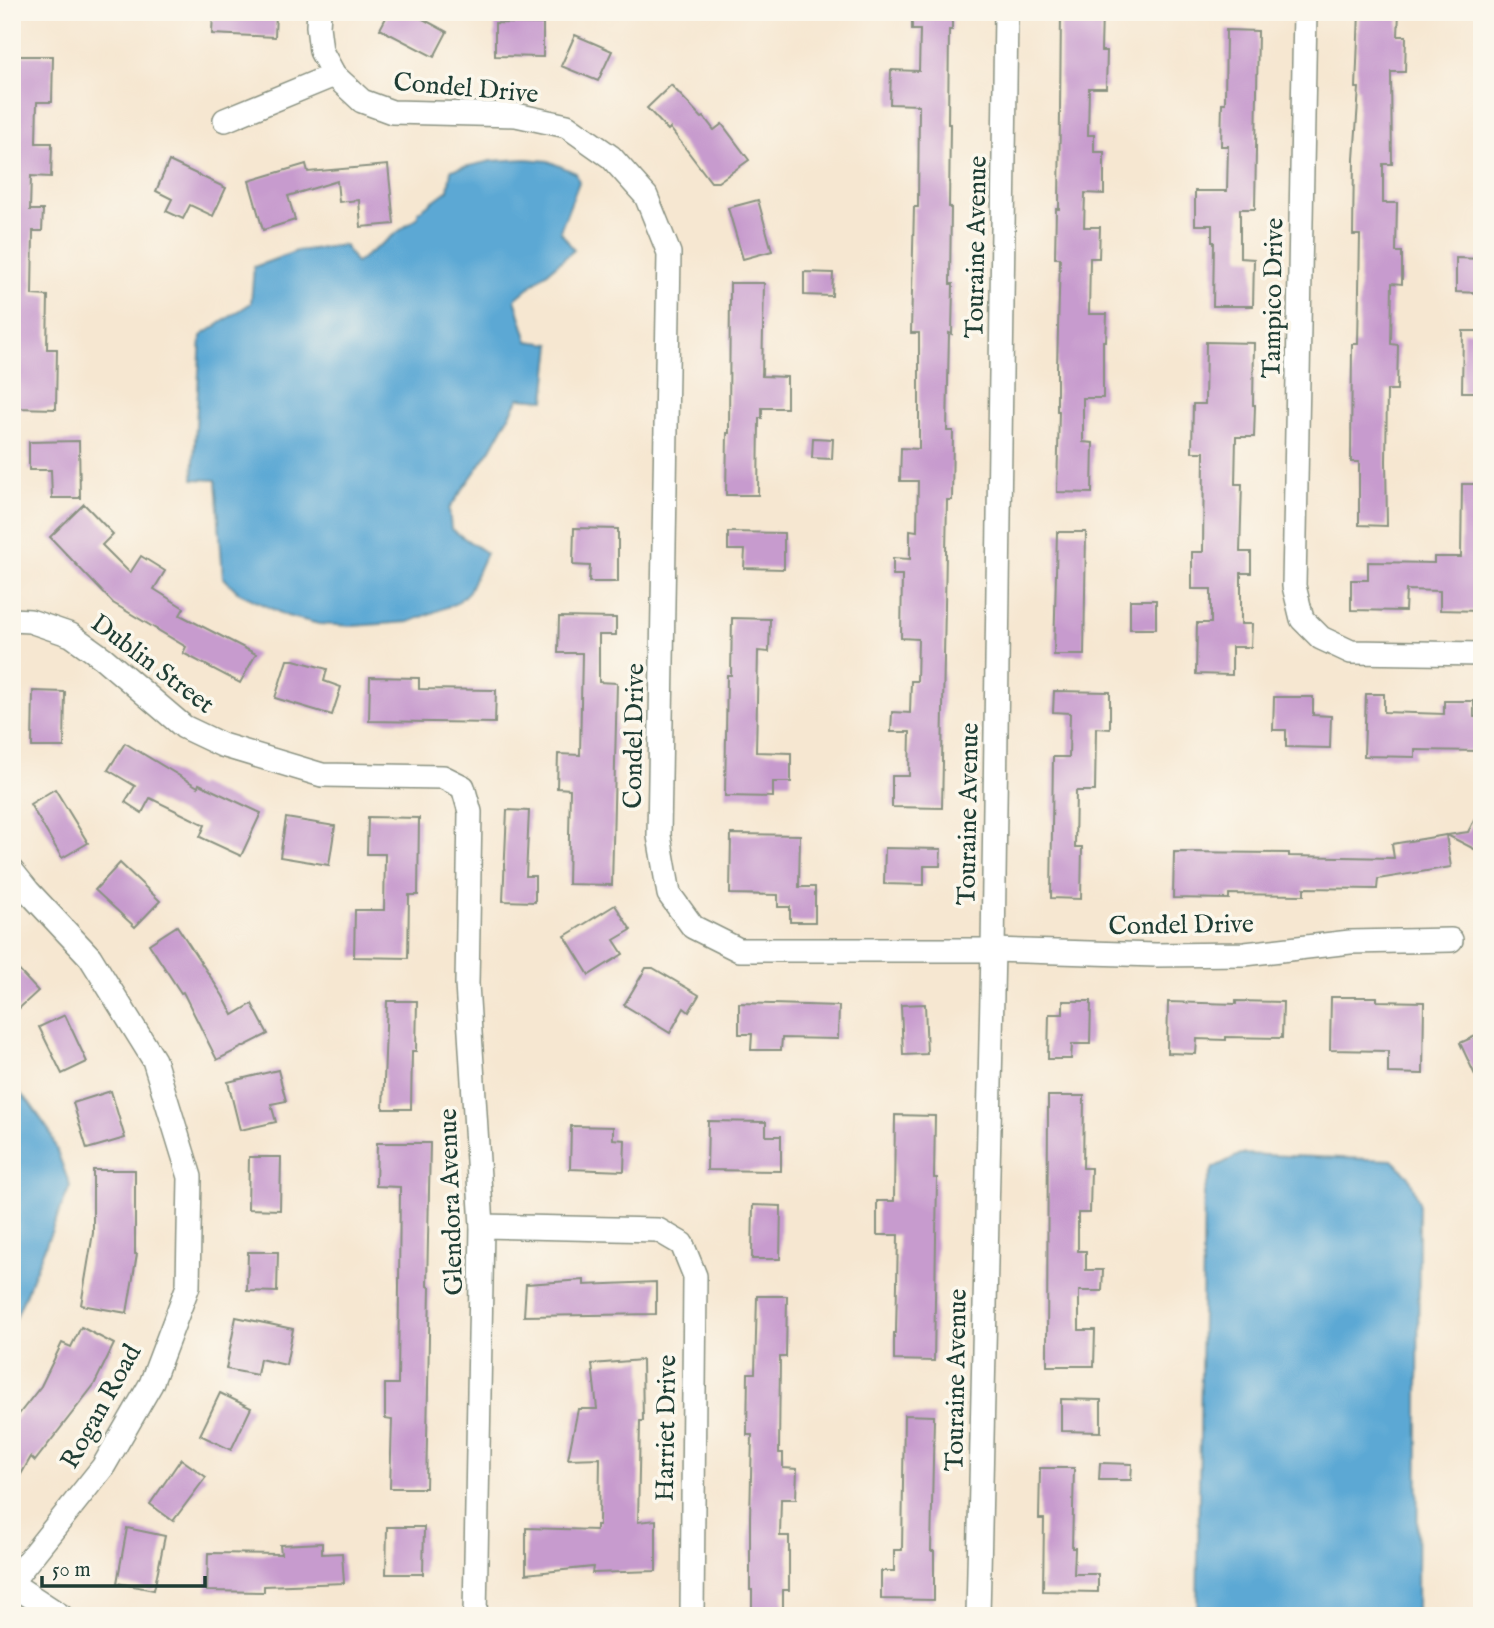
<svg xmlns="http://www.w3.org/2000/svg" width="1494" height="1628" font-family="'IM FELL English',serif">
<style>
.water{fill:#5ba8d4;stroke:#3d7284;stroke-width:2}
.building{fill:#c79bce}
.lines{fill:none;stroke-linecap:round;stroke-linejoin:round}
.minor-casing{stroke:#8a9282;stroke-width:26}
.minor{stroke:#fff;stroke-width:23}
.labels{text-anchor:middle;stroke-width:7;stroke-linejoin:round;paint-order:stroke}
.street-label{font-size:26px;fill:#1f3d34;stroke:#fbf7ec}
</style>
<rect width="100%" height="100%" fill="#fbf7ec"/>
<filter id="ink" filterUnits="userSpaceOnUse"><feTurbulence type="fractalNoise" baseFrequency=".0143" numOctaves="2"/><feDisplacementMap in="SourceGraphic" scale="14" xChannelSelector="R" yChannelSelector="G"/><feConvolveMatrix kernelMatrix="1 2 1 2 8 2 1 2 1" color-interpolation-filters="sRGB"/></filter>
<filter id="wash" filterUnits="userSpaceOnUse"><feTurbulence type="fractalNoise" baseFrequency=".00686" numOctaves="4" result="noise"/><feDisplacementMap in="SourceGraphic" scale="28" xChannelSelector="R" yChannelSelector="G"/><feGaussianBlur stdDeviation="1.57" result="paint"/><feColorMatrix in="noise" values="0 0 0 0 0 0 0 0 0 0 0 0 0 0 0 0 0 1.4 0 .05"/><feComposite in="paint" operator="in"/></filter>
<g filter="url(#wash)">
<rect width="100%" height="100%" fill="#f6e7d1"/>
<g class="water">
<polygon points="526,159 548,161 576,173 579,182 560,231 574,250 515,299 528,341 551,344 545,400 519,398 491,449 449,509 451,529 486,553 469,591 457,603 409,622 353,626 319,624 287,616 239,593 223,577 216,480 193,479 201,336 251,303 254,267 297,251 344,245 356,263 418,217 418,212 448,190 451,170 491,161"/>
<polygon points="12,1086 29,1102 50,1132 70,1186 12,1327"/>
<polygon points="1241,1154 1392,1160 1409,1176 1419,1202 1417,1616 1197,1616 1204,1192 1213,1168"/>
</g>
<g id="blocks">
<g class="building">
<polygon points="213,12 276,12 275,37 212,34"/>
<polygon points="389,12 410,12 447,32 434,57 380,29"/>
<polygon points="912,12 952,12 952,30 949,30 948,124 950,124 949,207 951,207 950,284 953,284 952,334 949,333 947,431 953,431 952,500 947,500 942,761 943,761 942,808 892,807 892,776 909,776 910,732 891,732 892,712 910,713 911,681 917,681 918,639 901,638 902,575 893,575 893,558 910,559 910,530 917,531 918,481 900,481 901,448 919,449 919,333 911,333 914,207 918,207 919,105 890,104 891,70 919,71 920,30 912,30"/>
<polygon points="1061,12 1102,12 1101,51 1107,51 1106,88 1089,88 1088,135 1094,135 1094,152 1104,152 1104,194 1085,193 1084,227 1100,227 1099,258 1090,258 1089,314 1107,314 1106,341 1103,341 1103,398 1083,398 1083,442 1093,443 1092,493 1057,492 1059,411 1057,411 1057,367 1060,258 1055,258 1056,209 1059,209"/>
<polygon points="1359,12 1399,12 1398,36 1406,36 1405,72 1391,72 1392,164 1383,164 1383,203 1397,203 1396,252 1402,252 1402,284 1392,283 1391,344 1398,345 1397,390 1387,390 1386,461 1387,526 1359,525 1359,462 1351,462 1352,344 1358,344 1360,235 1353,235 1354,159 1359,88 1356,88"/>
<polygon points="495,23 543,24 543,57 495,56"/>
<polygon points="1226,30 1258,31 1255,209 1240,209 1240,258 1254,259 1253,306 1213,306 1214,242 1212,242 1212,225 1195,225 1195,191 1227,191 1228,146 1221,146 1222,103 1225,103"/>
<polygon points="575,35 612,51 598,81 561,66"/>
<polygon points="12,56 53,56 52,102 37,102 36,143 52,143 51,177 31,176 30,210 43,210 42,231 33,231 32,295 48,296 47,349 57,349 56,409 15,408 16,327 12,327"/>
<polygon points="671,85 702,118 704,117 714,130 722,124 749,160 718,182 711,182 670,128 668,130 647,108"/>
<polygon points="169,161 226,188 213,216 190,205 183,219 166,211 172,199 156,191"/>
<polygon points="306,164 308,172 388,165 394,224 361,227 359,200 339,202 337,181 288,196 295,220 263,230 249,181"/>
<polygon points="758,200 772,251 743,259 728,208"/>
<polygon points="1456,258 1482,259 1482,293 1456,292"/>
<polygon points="804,272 833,273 832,296 804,295"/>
<polygon points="730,283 764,283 762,376 787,377 787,408 762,408 762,418 759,418 758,495 726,495 727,433 729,433"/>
<polygon points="1463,331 1482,331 1482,392 1462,392"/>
<polygon points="1206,342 1254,343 1253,405 1255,405 1254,437 1236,437 1235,484 1242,484 1240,552 1251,552 1251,573 1241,573 1241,624 1252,624 1251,647 1232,647 1232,675 1196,674 1197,623 1211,623 1211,589 1192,589 1192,552 1203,552 1204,452 1192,452 1193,404 1205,404"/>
<polygon points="813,438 833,439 832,459 812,458"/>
<polygon points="79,441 80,498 52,498 51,470 29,470 29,442"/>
<polygon points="1462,484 1482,484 1481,611 1440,610 1440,591 1406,590 1405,611 1351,610 1351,580 1368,580 1368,562 1434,563 1434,557 1461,557"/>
<polygon points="84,504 113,534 102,545 130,573 141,556 165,571 154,589 184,608 180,615 256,654 240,683 183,653 186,647 113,603 50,537"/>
<polygon points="574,528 618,529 618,582 589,582 590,566 573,565"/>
<polygon points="728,532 784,533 784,569 744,568 745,550 728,550"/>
<polygon points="1057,532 1086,532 1084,655 1054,655"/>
<rect x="1130" y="600" width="26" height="29"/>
<polygon points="559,617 616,618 616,635 599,635 599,682 617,683 612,885 568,884 570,789 557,788 558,754 580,755 582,653 558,653"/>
<polygon points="732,618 770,619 769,652 758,651 756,752 791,753 791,782 773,782 773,797 725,796 727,675 731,675"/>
<polygon points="287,660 294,660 327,669 324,681 341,687 332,715 275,698"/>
<polygon points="370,677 419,678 419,689 496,690 495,723 369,721"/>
<polygon points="33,691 65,692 64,747 32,747"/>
<polygon points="1054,691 1110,692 1110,729 1096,728 1095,791 1076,791 1075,847 1082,847 1081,899 1051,898 1053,757 1069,757 1070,713 1053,712"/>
<polygon points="1366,694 1384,694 1384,712 1444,714 1444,701 1474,701 1474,717 1482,717 1482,751 1415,750 1415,757 1364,756"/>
<polygon points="1274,697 1313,697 1313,715 1331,716 1330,748 1286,747 1286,730 1273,730"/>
<polygon points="125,743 198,787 199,784 261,813 241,856 200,837 205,825 150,798 142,813 125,802 135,786 108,770"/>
<polygon points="55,789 88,843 62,858 30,804"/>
<polygon points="1482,805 1482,853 1447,835 1468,832"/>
<polygon points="507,810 529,811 526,876 535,876 535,902 503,901"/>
<polygon points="368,817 419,818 418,895 409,895 408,958 354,957 355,910 384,910 385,854 367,854"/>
<polygon points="286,818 335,826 329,865 280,857"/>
<polygon points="731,834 800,835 799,887 815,887 815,922 790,922 790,907 778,907 778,895 730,894"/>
<polygon points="1446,835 1451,867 1378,879 1377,889 1304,888 1304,895 1229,894 1229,899 1173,898 1174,852 1289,853 1289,856 1394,858 1392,844"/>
<polygon points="885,848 941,849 940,866 924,866 924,885 884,884"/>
<polygon points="120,863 160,901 135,927 95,890"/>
<polygon points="615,905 631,930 614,940 623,954 589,975 565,936"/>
<polygon points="177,926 223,996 233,1015 252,1004 268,1034 217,1060 183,992 181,993 149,944"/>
<polygon points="12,963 38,991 12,1015"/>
<polygon points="646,968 653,968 699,995 689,1012 684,1008 670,1033 624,1005"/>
<polygon points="1331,997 1377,997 1377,1001 1424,1002 1423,1074 1388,1073 1388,1051 1330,1050"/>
<polygon points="387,1001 417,1001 416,1051 412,1051 411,1109 383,1109"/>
<polygon points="1063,1001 1091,1001 1090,1044 1072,1044 1071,1059 1048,1059 1049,1014 1063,1014"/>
<polygon points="1236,1001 1283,1002 1282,1038 1226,1037 1226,1040 1197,1039 1196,1054 1167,1053 1168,1002 1236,1004"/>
<polygon points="739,1003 839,1006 838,1039 782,1038 781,1050 751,1050 752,1034 739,1034"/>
<polygon points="925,1004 927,1054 903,1055 901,1005"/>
<polygon points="65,1015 87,1062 62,1074 39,1027"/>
<polygon points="1482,1033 1482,1090 1460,1043"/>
<polygon points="278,1070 286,1101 271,1104 276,1122 240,1130 228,1082"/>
<polygon points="111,1091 125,1138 87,1149 73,1103"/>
<polygon points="1048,1096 1084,1096 1083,1168 1091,1168 1090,1213 1078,1213 1078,1251 1086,1251 1086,1270 1103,1270 1102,1291 1079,1291 1079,1330 1095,1330 1094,1366 1047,1366"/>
<polygon points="895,1115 935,1116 934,1178 937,1178 934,1361 894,1360 894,1333 896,1333 898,1235 877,1235 877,1201 894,1201"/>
<polygon points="708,1121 766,1122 766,1136 781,1136 781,1171 707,1170"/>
<polygon points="571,1126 613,1127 613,1139 625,1140 624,1171 570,1169"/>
<polygon points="377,1143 430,1143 427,1286 430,1287 426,1488 390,1488 392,1420 385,1419 385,1384 398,1384 400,1187 376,1186"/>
<polygon points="249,1157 281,1157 280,1210 248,1209"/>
<polygon points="93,1170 135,1170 135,1254 137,1254 127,1313 81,1305 93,1233"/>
<polygon points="753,1205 781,1206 780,1259 752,1259"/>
<polygon points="248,1252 278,1252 277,1292 247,1291"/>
<polygon points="584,1280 584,1285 656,1282 656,1314 524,1316 526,1284"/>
<polygon points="757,1296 787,1296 786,1357 780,1357 779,1453 783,1453 783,1468 797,1469 796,1499 781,1499 780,1536 789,1536 789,1590 783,1590 783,1616 752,1616 752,1590 750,1590 750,1518 752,1435 747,1435 748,1373 755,1373"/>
<polygon points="236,1317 293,1329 286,1365 260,1359 257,1375 226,1369"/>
<polygon points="81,1327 114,1344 94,1385 35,1461 31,1457 12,1490 12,1423 41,1386 62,1343 71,1347"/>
<polygon points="642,1360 643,1421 640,1421 638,1522 656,1520 656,1571 592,1573 593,1567 526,1574 526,1528 596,1530 596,1525 599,1525 600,1458 568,1459 578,1409 597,1409 592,1364"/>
<polygon points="220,1393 251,1408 231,1450 200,1435"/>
<polygon points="1061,1399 1101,1400 1101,1432 1061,1431"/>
<polygon points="904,1415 934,1416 931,1551 934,1551 934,1600 881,1599 881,1571 894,1571 894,1550 902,1550"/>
<polygon points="181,1459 206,1477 173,1521 150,1504"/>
<polygon points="1100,1463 1132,1464 1131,1480 1099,1480"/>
<polygon points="1040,1468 1074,1468 1072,1548 1075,1548 1074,1574 1098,1574 1098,1592 1043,1591 1044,1519 1039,1519"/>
<polygon points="387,1527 424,1527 423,1574 386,1574"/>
<polygon points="127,1528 165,1536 154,1590 117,1583"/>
<polygon points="322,1543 322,1554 342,1553 344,1583 264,1586 264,1592 207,1591 208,1553 281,1554 280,1545"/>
</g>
</g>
</g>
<g filter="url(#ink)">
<use href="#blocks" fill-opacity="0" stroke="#8a9282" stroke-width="2"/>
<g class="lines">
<defs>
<g id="minor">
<polyline points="319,12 318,26 321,51 334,75 362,101 392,112 516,115 567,126 611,157 646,196 669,253 659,836 669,894 693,927 739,950 993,950 1156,955 1245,954 1350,942 1451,940"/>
<polyline points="1305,12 1294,586 1302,619 1321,638 1351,652 1482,654"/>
<polyline points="225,120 334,75"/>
<polyline points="12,620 30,621 71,635 103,658 184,727 222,745 322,775 443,777 463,787 470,812 467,984 482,1226 475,1616"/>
<polyline points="12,871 28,891 90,957 154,1060 190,1177 188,1286 151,1384 103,1467 12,1581"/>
<polyline points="482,1226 658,1230 682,1244 695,1276 692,1616"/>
<polyline points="12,1584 61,1616"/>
<polyline points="978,1616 993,950 1006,12"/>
</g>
</defs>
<use href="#minor" class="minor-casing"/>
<use href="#minor" class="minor"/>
</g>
</g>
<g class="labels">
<g class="street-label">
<text transform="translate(466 87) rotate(5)" y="9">Condel Drive</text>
<text transform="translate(975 247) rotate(-89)" y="9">Touraine Avenue</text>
<text transform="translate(1272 298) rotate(-89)" y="9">Tampico Drive</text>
<text transform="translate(153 663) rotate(37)" y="9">Dublin Street</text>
<text transform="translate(633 736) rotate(-89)" y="9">Condel Drive</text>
<text transform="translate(967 814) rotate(-89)" y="9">Touraine Avenue</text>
<text transform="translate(1181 924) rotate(-1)" y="9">Condel Drive</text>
<text transform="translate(450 1202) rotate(-92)" y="9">Glendora Avenue</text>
<text transform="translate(955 1380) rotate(-89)" y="9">Touraine Avenue</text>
<text transform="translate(100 1406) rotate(-61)" y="9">Rogan Road</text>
<text transform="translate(665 1428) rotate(-89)" y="9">Harriet Drive</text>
</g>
</g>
<rect width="1494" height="1628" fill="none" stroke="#fbf7ec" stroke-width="42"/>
<path d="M42 1576v10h163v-10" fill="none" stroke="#1f3d34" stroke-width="3.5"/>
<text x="52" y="1576" font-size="21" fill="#1f3d34" stroke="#fbf7ec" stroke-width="5" paint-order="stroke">50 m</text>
</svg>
